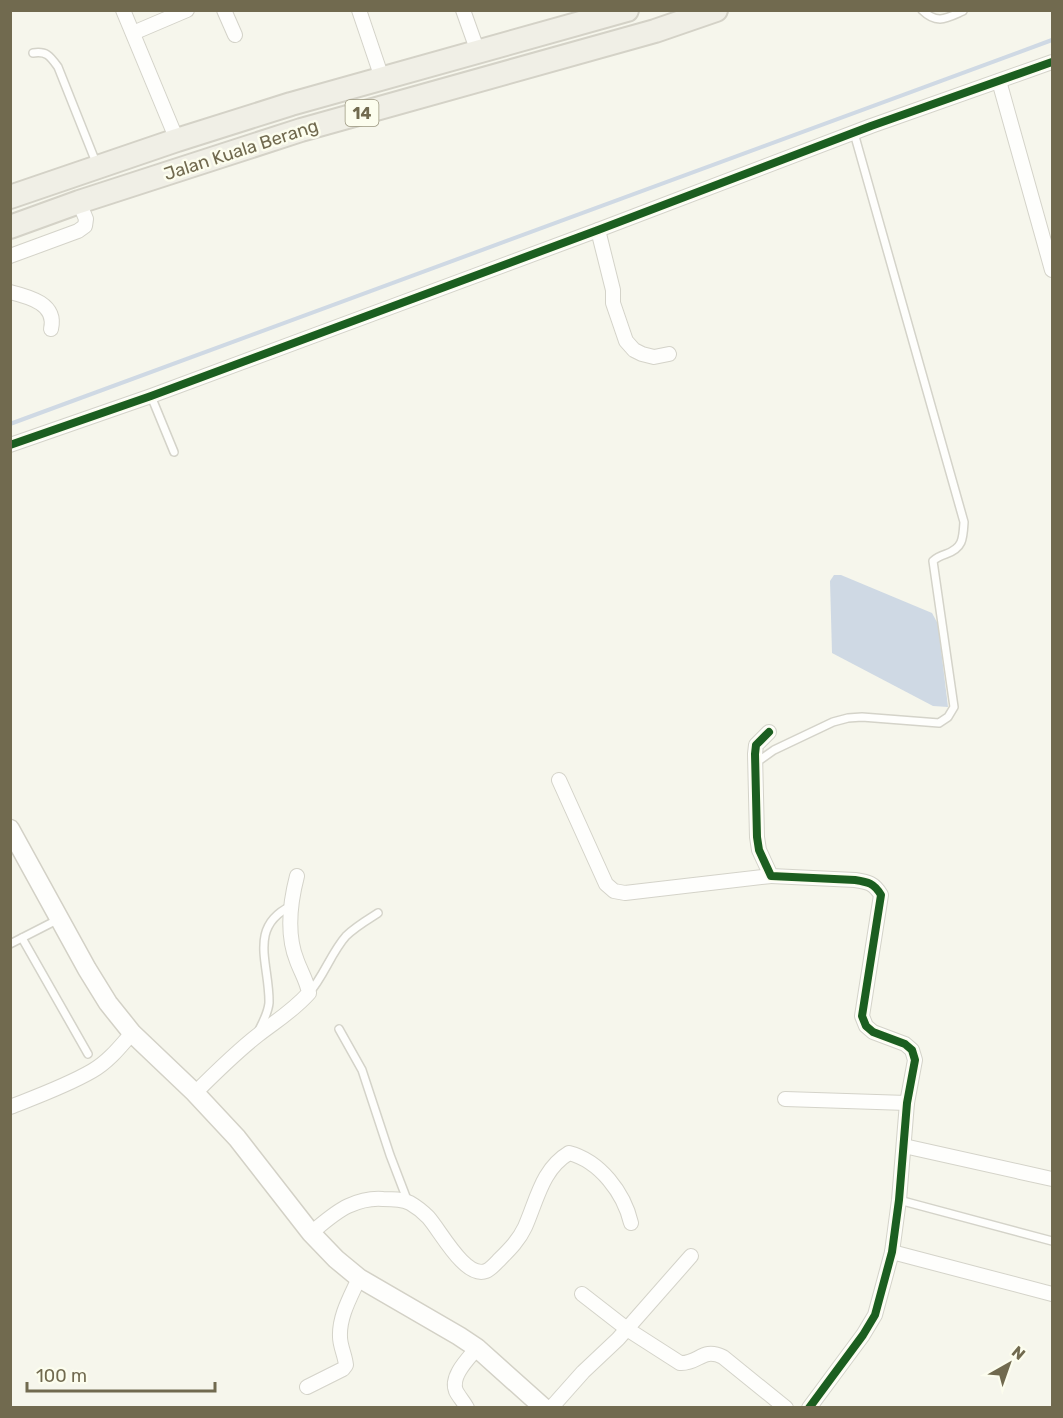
<svg xmlns="http://www.w3.org/2000/svg" width="1063" height="1418" font-family="Rubik,sans-serif">
<style>
.water{fill:#cfd9e4}
.lines{fill:none;stroke-linecap:round;stroke-linejoin:round}
.stream{stroke:#cfd9e4;stroke-width:4}
.service-casing{stroke:#d4d3c9;stroke-width:10}
.minor-casing{stroke:#d4d3c9;stroke-width:16}
.secondary-casing{stroke:#d3d1c6;stroke-width:21}
.trunk-casing{stroke:#d4d2c7;stroke-width:26}
.service{stroke:#fefefc;stroke-width:7}
.minor{stroke:#fefefc;stroke-width:14}
.secondary{stroke:#fefefc;stroke-width:18}
.trunk{stroke:#f0efe6;stroke-width:22}
.cycleway-casing{stroke:#fcfdee;stroke-width:11}
.cycleway{stroke:#1b5e20;stroke-width:8}
.labels{text-anchor:middle;stroke-width:5;stroke-linejoin:round;paint-order:stroke}
.shield{fill:#fcfdee;stroke:#9b967f;stroke-width:1.5}
.shield-label{font-size:16px;font-weight:bold;fill:#716a4f}
.street-label{font-size:18px;fill:#716a4f;stroke:#fcfdee}
</style>
<rect width="100%" height="100%" fill="#f6f6ec"/>
<polygon class="water" points="834,575 841,575 932,613 938,624 948,707 933,706 832,653 830,581"/>
<g class="lines">
<polyline class="stream" points="10,424 1052,40"/>
<defs>
<g id="service">
<path d="M 922,10 C 937,25 947,18 963,11"/>
<path d="M 33,53 C 47,51 50,56 58,67 L 97,165"/>
<polyline points="151,396 174,452"/>
<path d="M 757,762 L 774,750 L 833,722 L 848,718 L 862,717 L 939,723 L 948,717 L 954,707 L 933,561 C 937,557 940,556 946,554 C 963,548 963,539 964,522 L 854,133"/>
<polyline points="22,938 88,1054"/>
<polyline points="10,944 57,920"/>
<path d="M 309,993 C 324,976 331,953 346,936 C 355,927 367,920 378,913"/>
<polyline points="339,1029 362,1070 390,1155 408,1202"/>
<path d="M 259,1030 C 263,1022 268,1013 269,1003 C 270,965 247,927 291,906"/>
<polyline points="899,1200 1052,1241"/>
</g>
<g id="minor">
<polyline points="123,10 177,140"/>
<polyline points="224,10 235,35"/>
<polyline points="359,10 382,78"/>
<polyline points="463,10 478,52"/>
<polyline points="133,33 187,10"/>
<polyline points="999,81 1052,270"/>
<polyline points="598,230 613,290 613,303 626,341 634,350 642,354 654,357 669,354"/>
<polyline points="10,256 78,231 85,226 86,219 79,202"/>
<path d="M 10,292 C 30,297 57,304 51,329"/>
<polyline points="10,445 151,396 598,230 871,126 1052,62"/>
<path d="M 769,732 L 756,745 L 755,754 L 757,837 L 759,850 L 771,876 L 855,880 C 868,882 874,883 881,895 L 862,1016 L 866,1026 L 873,1032 L 905,1044 L 912,1050 L 915,1060 L 907,1103 L 899,1200 L 892,1252 L 875,1315 L 863,1335 L 809,1408"/>
<polyline points="559,780 606,884 614,891 625,893 771,876"/>
<path d="M 195,1093 C 215,1073 235,1053 258,1035 C 276,1021 293,1011 309,993 C 307,981 301,972 297,961 C 286,934 290,903 297,876"/>
<polyline points="785,1099 907,1103"/>
<path d="M 10,1107 C 38,1096 66,1086 92,1071 C 108,1062 120,1047 132,1033"/>
<polyline points="904,1146 1052,1179"/>
<path d="M 311,1233 C 322,1224 335,1212 348,1206 C 359,1201 371,1198 383,1199 C 393,1199 402,1199 410,1203 C 417,1207 423,1212 428,1217 C 440,1230 465,1279 486,1271 C 491,1269 496,1263 500,1259 C 510,1249 519,1240 525,1227 C 537,1200 542,1169 569,1153 C 600,1161 624,1193 631,1223"/>
<polyline points="892,1252 1052,1294"/>
<path d="M 582,1294 L 627,1329 L 680,1363 C 699,1364 702,1347 723,1357 L 786,1408"/>
<path d="M 307,1387 L 343,1369 L 346,1365 C 345,1355 340,1346 340,1337 C 339,1316 351,1296 359,1278"/>
<path d="M 467,1408 C 464,1402 459,1397 456,1391 C 450,1376 468,1359 477,1348"/>
<polyline points="551,1408 583,1372 618,1339 691,1256"/>
</g>
<polyline id="secondary" points="10,829 87,969 108,1003 132,1033 195,1093 237,1138 311,1233 336,1259 359,1278 459,1336 477,1348 544,1408"/>
<g id="trunk">
<polyline points="10,197 177,140 291,104 627,10"/>
<polyline points="10,227 79,202 301,130 655,31 716,10"/>
</g>
</defs>
<use href="#service" class="service-casing"/>
<use href="#minor" class="minor-casing"/>
<use href="#secondary" class="secondary-casing"/>
<use href="#trunk" class="trunk-casing"/>
<use href="#service" class="service"/>
<use href="#minor" class="minor"/>
<use href="#secondary" class="secondary"/>
<use href="#trunk" class="trunk"/>
<defs>
<g id="cycleway">
<polyline points="10,445 151,396 598,230 871,126 1052,62"/>
<path d="M 769,732 L 756,745 L 755,754 L 757,837 L 759,850 L 771,876 L 855,880 C 868,882 874,883 881,895 L 862,1016 L 866,1026 L 873,1032 L 905,1044 L 912,1050 L 915,1060 L 907,1103 L 899,1200 L 892,1252 L 875,1315 L 863,1335 L 809,1408"/>
</g>
</defs>
<use href="#cycleway" class="cycleway-casing"/>
<use href="#cycleway" class="cycleway"/>
</g>
<g class="labels">
<rect class="shield" x="345.5" y="100" width="33" height="26" rx="4.5"/>
<g class="shield-label">
<text x="362" y="119">14</text>
</g>
<g class="street-label">
<text transform="translate(241 150) rotate(-18)" y="6">Jalan Kuala Berang</text>
</g>
</g>
<rect width="1063" height="1418" fill="none" stroke="#716a4f" stroke-width="24"/>
<g transform="translate(1009 1364) rotate(40)" stroke="#fcfdee" stroke-width="4.5" paint-order="stroke">
<path d="M0-4.5L10 22L0 15L-10 22Z" fill="#716a4f"/>
<text y="-9" font-size="16" font-weight="bold" text-anchor="middle" fill="#716a4f">N</text>
</g>
<path d="M27 1382v9h188v-9" fill="none" stroke="#716a4f" stroke-width="3"/>
<text x="36" y="1382" font-size="18" fill="#716a4f" stroke="#fcfdee" stroke-width="4.5" paint-order="stroke">100 m</text>
</svg>
